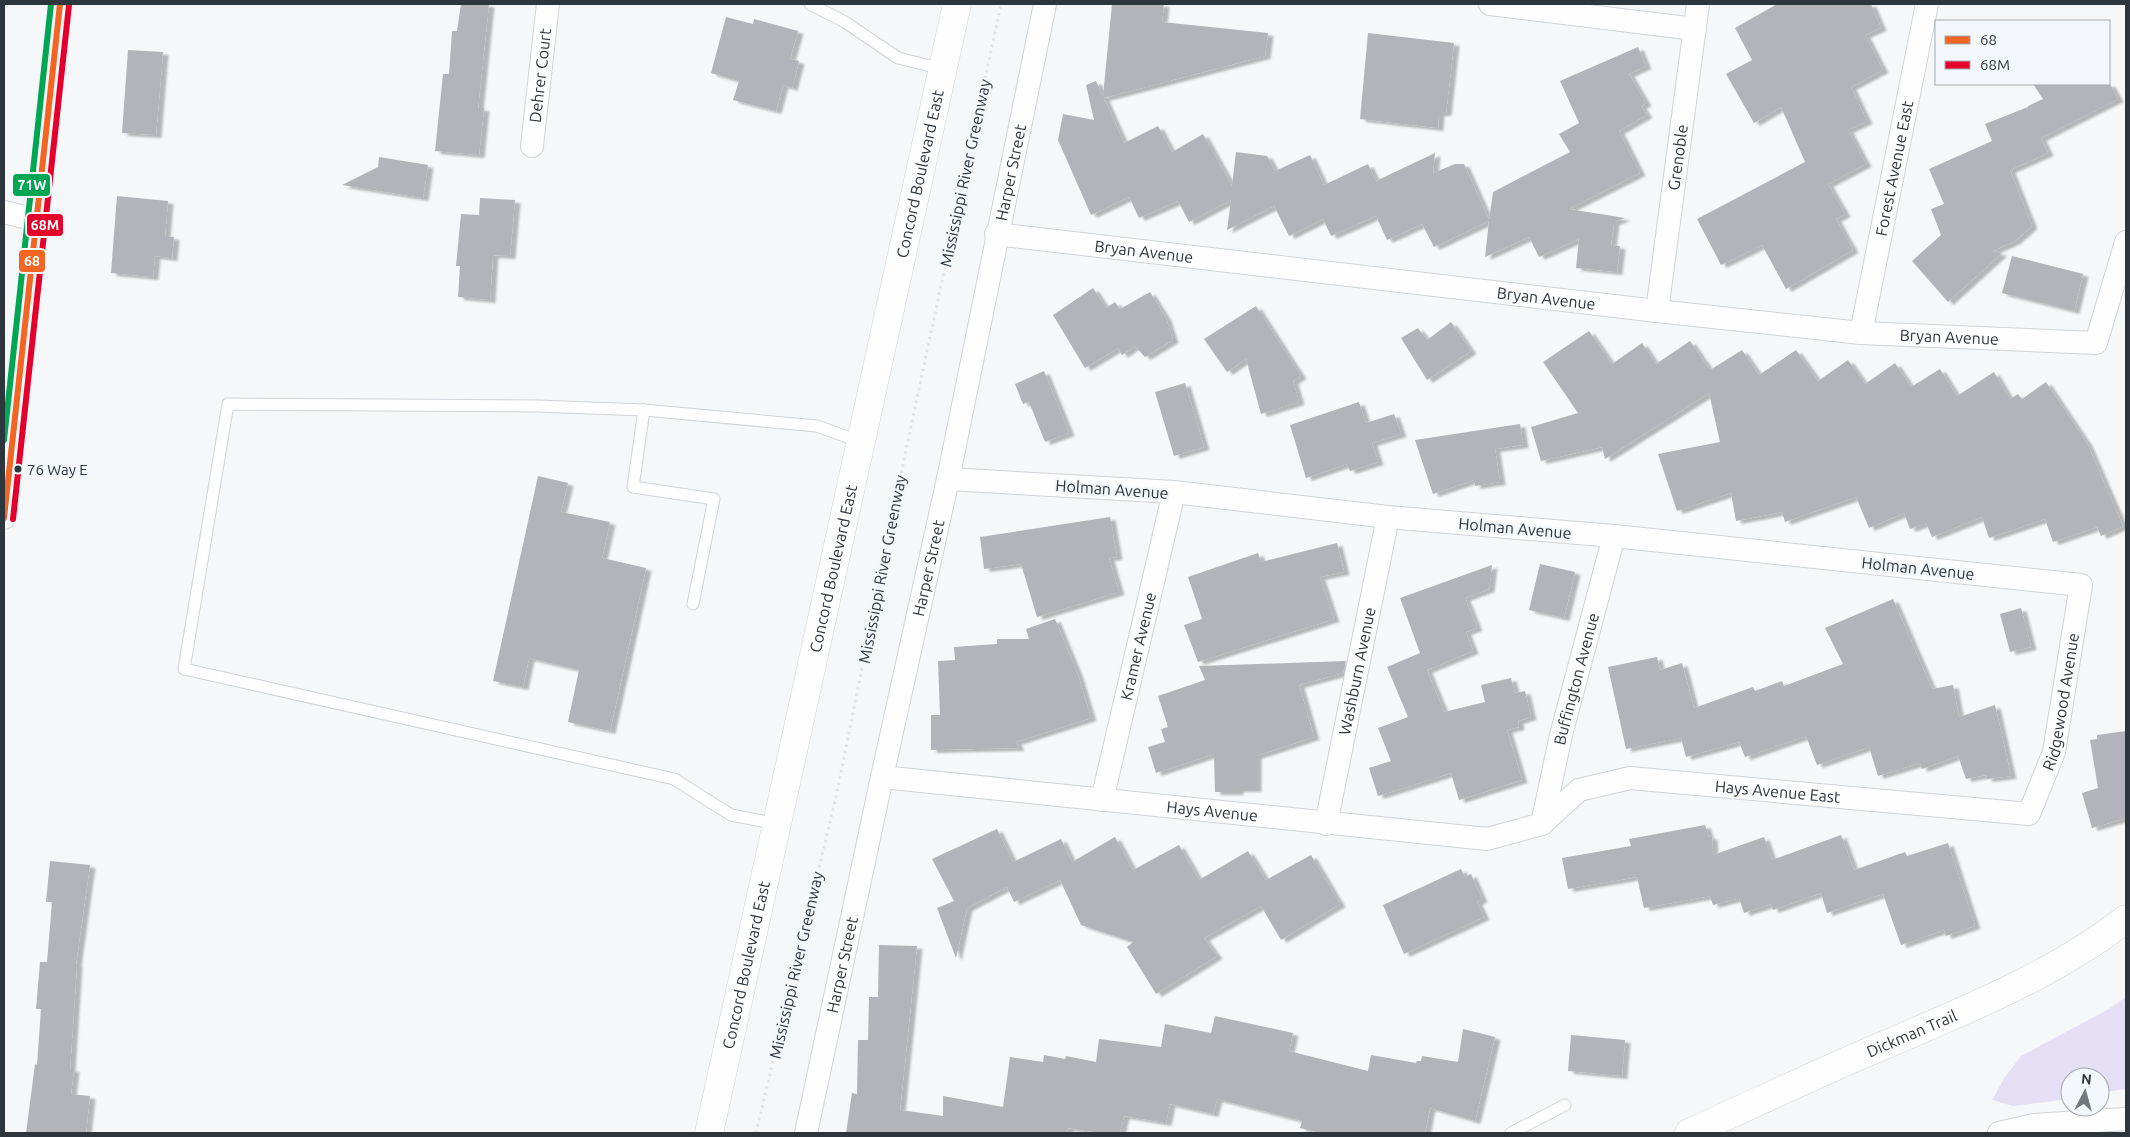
<svg xmlns="http://www.w3.org/2000/svg" width="2130" height="1137" font-family="Ubuntu,sans-serif">
<style>
.green{fill:#e5dff6}
.building{fill:#b2b4b9;filter:url(#shadow)}
.lines{fill:none;stroke-linecap:round;stroke-linejoin:round}
.service-casing{stroke:#d0d4d9;stroke-width:13}
.minor-casing{stroke:#d0d4d9;stroke-width:24}
.tertiary-casing{stroke:#d0d4d9;stroke-width:29}
.primary-casing{stroke:#d0d4d9;stroke-width:29}
.path{stroke:#e1e3e4;stroke-width:3;stroke-dasharray:2.5 4;stroke-linecap:butt}
.service{stroke:#fefefe;stroke-width:11}
.minor{stroke:#fefefe;stroke-width:22}
.tertiary{stroke:#fefefe;stroke-width:28}
.primary{stroke:#fefefe;stroke-width:28}
.bus-1-casing{stroke:#f3f7fb;stroke-width:10}
.bus-2-casing{stroke:#f3f7fb;stroke-width:10}
.bus-3-casing{stroke:#f3f7fb;stroke-width:10}
.bus-1{stroke:#f26522;stroke-width:6}
.bus-2{stroke:#e4002b;stroke-width:6}
.bus-3{stroke:#00a651;stroke-width:6}
.bus-dot{fill:#2d353d;stroke:#f3f7fb;stroke-width:2}
.labels{text-anchor:middle;stroke-width:5;stroke-linejoin:round;paint-order:stroke}
.bus-label{font-size:15px;fill:#2d353d;stroke:#f3f7fb;text-anchor:start}
.street-label{font-size:16px;fill:#2d353d;stroke:#f3f7fb}
.line-badge{stroke:#f3f7fb;stroke-width:2}
.badge-label{font-size:14px;text-anchor:middle;font-weight:bold;fill:#fff}
</style>
<defs>
<filter id="shadow"><feDropShadow dx="5.5" dy="3" stdDeviation="1" flood-color="#0004"/></filter>
</defs>
<rect width="100%" height="100%" fill="#f5f7f9"/>
<polygon class="green" points="2126,997 2126,1089 2100,1093 2100,1077 2070,1077 2070,1099 2013,1106 1992,1100 2005,1077 2021,1056 2107,1010"/>
<g class="building">
<polygon points="461,4 489,4 478,108 484,108 479,155 435,151 443,74 449,74 452,31 457,31"/>
<polygon points="1112,4 1164,4 1162,22 1268,33 1265,56 1104,98 1124,143 1158,126 1172,152 1203,134 1232,186 1236,152 1267,156 1275,171 1310,155 1324,185 1368,164 1376,181 1435,153 1433,173 1455,164 1464,164 1489,220 1493,192 1570,152 1559,134 1579,123 1560,81 1638,47 1646,66 1629,74 1646,103 1641,106 1647,115 1619,131 1640,173 1569,209 1625,218 1614,222 1611,245 1620,246 1617,272 1576,268 1579,239 1539,257 1529,237 1485,257 1489,221 1434,247 1422,224 1387,240 1376,216 1331,236 1323,219 1289,236 1274,206 1227,230 1231,200 1189,222 1178,201 1139,218 1129,197 1091,215 1058,140 1063,114 1094,120 1086,85 1096,81 1103,96"/>
<polygon points="1777,4 1871,4 1881,28 1865,35 1883,70 1851,87 1867,121 1848,130 1866,164 1828,184 1845,214 1836,219 1853,250 1786,289 1762,245 1721,265 1697,219 1805,162 1781,107 1754,123 1726,74 1752,60 1735,28"/>
<polygon points="726,17 753,24 754,19 798,31 790,59 799,61 792,88 783,85 776,111 733,100 739,81 711,73"/>
<polygon points="1368,33 1454,43 1446,113 1439,113 1438,128 1360,119"/>
<polygon points="128,50 163,52 156,135 122,133"/>
<polygon points="2033,84 2110,84 2118,99 2041,138 2048,153 2010,170 2032,226 2015,241 1993,251 2002,253 1948,302 1912,261 1941,235 1931,209 1944,204 1929,169 1992,141 1985,124 2028,107 2028,106 2043,99"/>
<polygon points="379,157 428,165 423,198 342,185 378,167"/>
<polygon points="117,196 168,201 165,236 174,237 172,258 155,256 153,277 111,273"/>
<polygon points="480,198 515,200 510,256 493,255 490,300 458,297 460,266 456,266 461,214 479,215"/>
<polygon points="2012,256 2083,274 2074,311 2002,293"/>
<polygon points="1093,288 1106,308 1115,302 1120,309 1150,292 1166,318 1173,340 1145,357 1135,346 1122,355 1118,348 1085,368 1053,315"/>
<polygon points="1256,306 1301,376 1293,381 1299,402 1261,414 1246,359 1227,372 1204,339"/>
<polygon points="1451,322 1471,351 1427,380 1401,338 1418,328 1427,340"/>
<polygon points="1589,331 1612,364 1642,343 1656,364 1690,341 1710,370 1742,350 1759,375 1796,350 1818,381 1848,360 1865,384 1895,363 1911,387 1940,369 1957,396 1994,372 2010,399 2018,394 2022,399 2046,382 2087,443 2123,526 2101,536 2097,527 2053,542 2045,519 1989,538 1982,517 1932,537 1926,523 1910,529 1904,513 1869,528 1856,497 1785,522 1782,512 1736,521 1731,493 1677,511 1658,454 1720,442 1709,393 1605,459 1602,447 1541,461 1531,427 1578,413 1543,362"/>
<polygon points="1044,371 1069,433 1045,442 1029,402 1023,404 1015,384"/>
<polygon points="1185,383 1204,447 1174,456 1155,392"/>
<polygon points="1359,402 1366,423 1394,414 1401,434 1372,443 1378,462 1350,471 1347,464 1306,478 1290,425"/>
<polygon points="1520,424 1523,445 1495,449 1500,482 1475,486 1474,480 1433,494 1415,440"/>
<polygon points="538,476 568,483 561,512 610,522 602,558 646,568 610,731 568,722 579,670 529,658 523,687 493,681"/>
<polygon points="1110,517 1117,557 1109,558 1119,592 1037,617 1021,564 984,569 980,537"/>
<polygon points="1337,543 1344,572 1320,577 1334,619 1198,662 1184,625 1202,619 1188,577 1258,553 1261,562"/>
<polygon points="1540,564 1575,572 1564,618 1529,610"/>
<polygon points="1492,565 1489,589 1465,598 1477,628 1466,632 1473,651 1427,670 1444,712 1485,702 1481,685 1511,678 1515,693 1525,691 1531,717 1518,721 1519,727 1507,730 1522,780 1459,800 1451,773 1378,796 1369,768 1391,761 1378,728 1408,717 1387,667 1420,653 1424,664 1400,598"/>
<polygon points="1893,599 1932,689 1953,685 1959,717 1995,705 2011,776 1987,779 1986,775 1966,779 1958,756 1922,769 1920,763 1878,776 1869,747 1817,765 1806,736 1745,757 1739,742 1686,757 1681,738 1626,749 1608,667 1657,657 1660,670 1682,663 1694,708 1753,687 1755,691 1782,681 1784,686 1843,664 1825,628"/>
<polygon points="2021,608 2031,647 2010,652 2000,614"/>
<polygon points="1055,619 1078,675 1091,718 1016,742 1019,748 931,750 931,715 940,715 938,661 955,660 954,647 997,644 997,639 1029,639 1026,629"/>
<polygon points="1346,661 1343,673 1299,685 1314,737 1256,756 1256,789 1238,789 1238,792 1215,792 1214,754 1156,773 1148,747 1165,742 1161,729 1168,727 1158,696 1205,680 1199,666"/>
<polygon points="2126,731 2126,818 2092,828 2082,793 2098,788 2090,740 2097,739 2097,735"/>
<polygon points="1705,825 1709,837 1712,836 1713,855 1764,837 1772,860 1841,835 1854,870 1905,852 1907,856 1948,843 1975,926 1946,936 1944,930 1901,945 1883,894 1827,913 1821,893 1773,910 1771,904 1744,913 1739,898 1713,905 1710,896 1644,908 1637,877 1568,889 1562,858 1631,846 1629,839"/>
<polygon points="997,829 1013,862 1061,839 1072,862 1115,837 1133,870 1179,845 1199,880 1248,851 1266,880 1311,855 1340,904 1281,940 1261,906 1204,938 1217,956 1156,994 1127,947 1133,942 1081,925 1060,880 1014,902 1007,887 967,908 956,958 937,908 954,901 932,859"/>
<polygon points="50,861 90,865 76,964 77,964 70,1069 74,1069 71,1094 90,1096 86,1133 26,1133 35,1064 37,1065 41,1009 36,1009 40,962 47,962 52,902 46,902"/>
<polygon points="1461,869 1465,877 1471,874 1482,899 1477,902 1484,917 1404,954 1383,905"/>
<polygon points="879,945 917,946 900,1110 943,1116 943,1096 1003,1107 1010,1057 1043,1062 1044,1055 1065,1059 1066,1056 1096,1062 1099,1039 1161,1047 1165,1024 1211,1033 1215,1016 1293,1033 1289,1051 1368,1071 1371,1055 1416,1063 1417,1061 1421,1061 1422,1056 1458,1062 1463,1029 1495,1037 1475,1121 1430,1108 1425,1133 1320,1133 1300,1128 1302,1121 1217,1099 1213,1114 1170,1104 1166,1123 1124,1116 1120,1133 1100,1133 1068,1128 1067,1133 846,1133 852,1093 857,1094 858,1040 868,1040 869,997 878,997"/>
<polygon points="1571,1035 1625,1040 1622,1076 1568,1071"/>
</g>
<g class="lines">
<defs>
<g id="service">
<polyline points="810,4 845,22 898,58 943,69"/>
<polyline points="644,410 633,487 714,499 693,604"/>
<polyline points="777,824 731,815 674,779 184,669 228,404 537,406 644,410 817,426 861,442"/>
<polyline points="1511,1133 1565,1105"/>
</g>
<g id="minor">
<polyline points="1490,4 1695,29"/>
<path id="s1" d="M 532,146 L 548,4"/>
<polyline points="4,212 36,220"/>
<path id="s2" d="M 996,234 L 1657,311 L 1861,333 L 2096,343 L 2126,242"/>
<path id="s3" d="M 1657,311 L 1698,4"/>
<path id="s4" d="M 1861,333 L 1927,4"/>
<polyline points="4,518 60,4"/>
<path id="s5" d="M 882,777 L 1487,839 L 1542,824 L 1579,790 L 1630,778 L 2029,814 L 2054,752 L 2081,585 L 1614,536 L 1388,517 L 1174,492 L 948,479"/>
<path id="s6" d="M 1102,800 L 1174,492"/>
<path id="s7" d="M 1326,824 L 1388,517"/>
<path id="s8" d="M 1542,824 L 1561,735 L 1614,536"/>
<path id="s9" d="M 806,1133 L 882,777 L 948,479 L 1045,4"/>
<polyline points="1999,1133 2034,1125 2126,1119"/>
</g>
<g id="tertiary">
<path id="s10" d="M 1689,1133 C 1749,1106 1808,1078 1868,1052 C 1956,1014 2050,978 2126,919"/>
</g>
<g id="primary">
<path id="s11" d="M 709,1133 L 957,4"/>
</g>
</defs>
<use href="#service" class="service-casing"/>
<use href="#minor" class="minor-casing"/>
<use href="#tertiary" class="tertiary-casing"/>
<use href="#primary" class="primary-casing"/>
<polyline class="path" points="756,1133 837,792 907,445 1001,4"/>
<use href="#service" class="service"/>
<use href="#minor" class="minor"/>
<use href="#tertiary" class="tertiary"/>
<use href="#primary" class="primary"/>
<defs>
<polyline id="bus-1" points="4,518 60,4"/>
<polyline id="bus-2" points="13,519 69,5"/>
<polyline id="bus-3" points="4,440 51,4"/>
</defs>
<use href="#bus-1" class="bus-1-casing"/>
<use href="#bus-2" class="bus-2-casing"/>
<use href="#bus-3" class="bus-3-casing"/>
<use href="#bus-1" class="bus-1"/>
<use href="#bus-2" class="bus-2"/>
<use href="#bus-3" class="bus-3"/>
</g>
<circle class="bus-dot" cx="18" cy="469" r="4.5"/>
<g class="labels">
<g class="bus-label">
<text x="27" y="475">76 Way E</text>
</g>
<g class="street-label">
<text dy="6" stroke="none"><textPath href="#s1" startOffset="71">Dehrer Court</textPath></text>
<text dy="6" stroke="none"><textPath href="#s3" startOffset="155">Grenoble</textPath></text>
<text dy="6" stroke="none"><textPath href="#s4" startOffset="168">Forest Avenue East</textPath></text>
<text dy="6" stroke="none"><textPath href="#s9" startOffset="982">Harper Street</textPath></text>
<text dy="6" stroke="none"><textPath href="#s11" startOffset="982">Concord Boulevard East</textPath></text>
<text transform="translate(965 173) rotate(-78)" y="6">Mississippi River Greenway</text>
<text dy="6" stroke="none"><textPath href="#s2" startOffset="149">Bryan Avenue</textPath></text>
<text dy="6" stroke="none"><textPath href="#s2" startOffset="554">Bryan Avenue</textPath></text>
<text dy="6" stroke="none"><textPath href="#s2" startOffset="959">Bryan Avenue</textPath></text>
<text transform="translate(1112 489) rotate(4)" y="6">Holman Avenue</text>
<text transform="translate(1515 528) rotate(5)" y="6">Holman Avenue</text>
<text transform="translate(1918 568) rotate(6)" y="6">Holman Avenue</text>
<text dy="6" stroke="none"><textPath href="#s11" startOffset="578">Concord Boulevard East</textPath></text>
<text transform="translate(882 569) rotate(-79)" y="6">Mississippi River Greenway</text>
<text dy="6" stroke="none"><textPath href="#s9" startOffset="578">Harper Street</textPath></text>
<text dy="6" stroke="none"><textPath href="#s6" startOffset="158">Kramer Avenue</textPath></text>
<text dy="6" stroke="none"><textPath href="#s7" startOffset="156">Washburn Avenue</textPath></text>
<text dy="6" stroke="none"><textPath href="#s8" startOffset="149">Buffington Avenue</textPath></text>
<text dy="6" stroke="none"><textPath href="#s5" startOffset="1286">Ridgewood Avenue</textPath></text>
<text dy="6" stroke="none"><textPath href="#s5" startOffset="916">Hays Avenue East</textPath></text>
<text dy="6" stroke="none"><textPath href="#s5" startOffset="332">Hays Avenue</textPath></text>
<text dy="6" stroke="none"><textPath href="#s11" startOffset="172">Concord Boulevard East</textPath></text>
<text transform="translate(796 965) rotate(-77)" y="6">Mississippi River Greenway</text>
<text dy="6" stroke="none"><textPath href="#s9" startOffset="172">Harper Street</textPath></text>
<text dy="6" stroke="none"><textPath href="#s10" startOffset="244">Dickman Trail</textPath></text>
</g>
</g>
<g class="line-badge">
<rect x="12" y="173" width="39" height="24" rx="5" fill="#00a651"/>
<rect x="26" y="213" width="38" height="24" rx="5" fill="#e4002b"/>
<rect x="18" y="249" width="28" height="24" rx="5" fill="#f26522"/>
</g>
<g class="badge-label">
<text x="32" y="190">71W</text>
<text x="45" y="230">68M</text>
<text x="32" y="266">68</text>
</g>
<rect width="2130" height="1137" fill="none" stroke="#2d353d" stroke-width="10"/>
<rect x="1935" y="20" width="175" height="65" fill="#f3f7fb" stroke="#a4a9af"/>
<rect x="1945" y="36" width="25" height="8" fill="#f26522" stroke="#a4a9af"/>
<text x="1980" y="45" font-size="15" fill="#2d353d">68</text>
<rect x="1945" y="61" width="25" height="8" fill="#e4002b" stroke="#a4a9af"/>
<text x="1980" y="70" font-size="15" fill="#2d353d">68M</text>
<g transform="translate(2085 1092) rotate(6)"><circle r="24" fill="#f3f7fb" stroke="#a4a9af"/>
<path d="M0-4L9 19L0 12L-9 19Z" fill="#73797f"/>
<text y="-8" font-size="14" font-weight="bold" text-anchor="middle" fill="#2d353d">N</text>
</g>
</svg>
